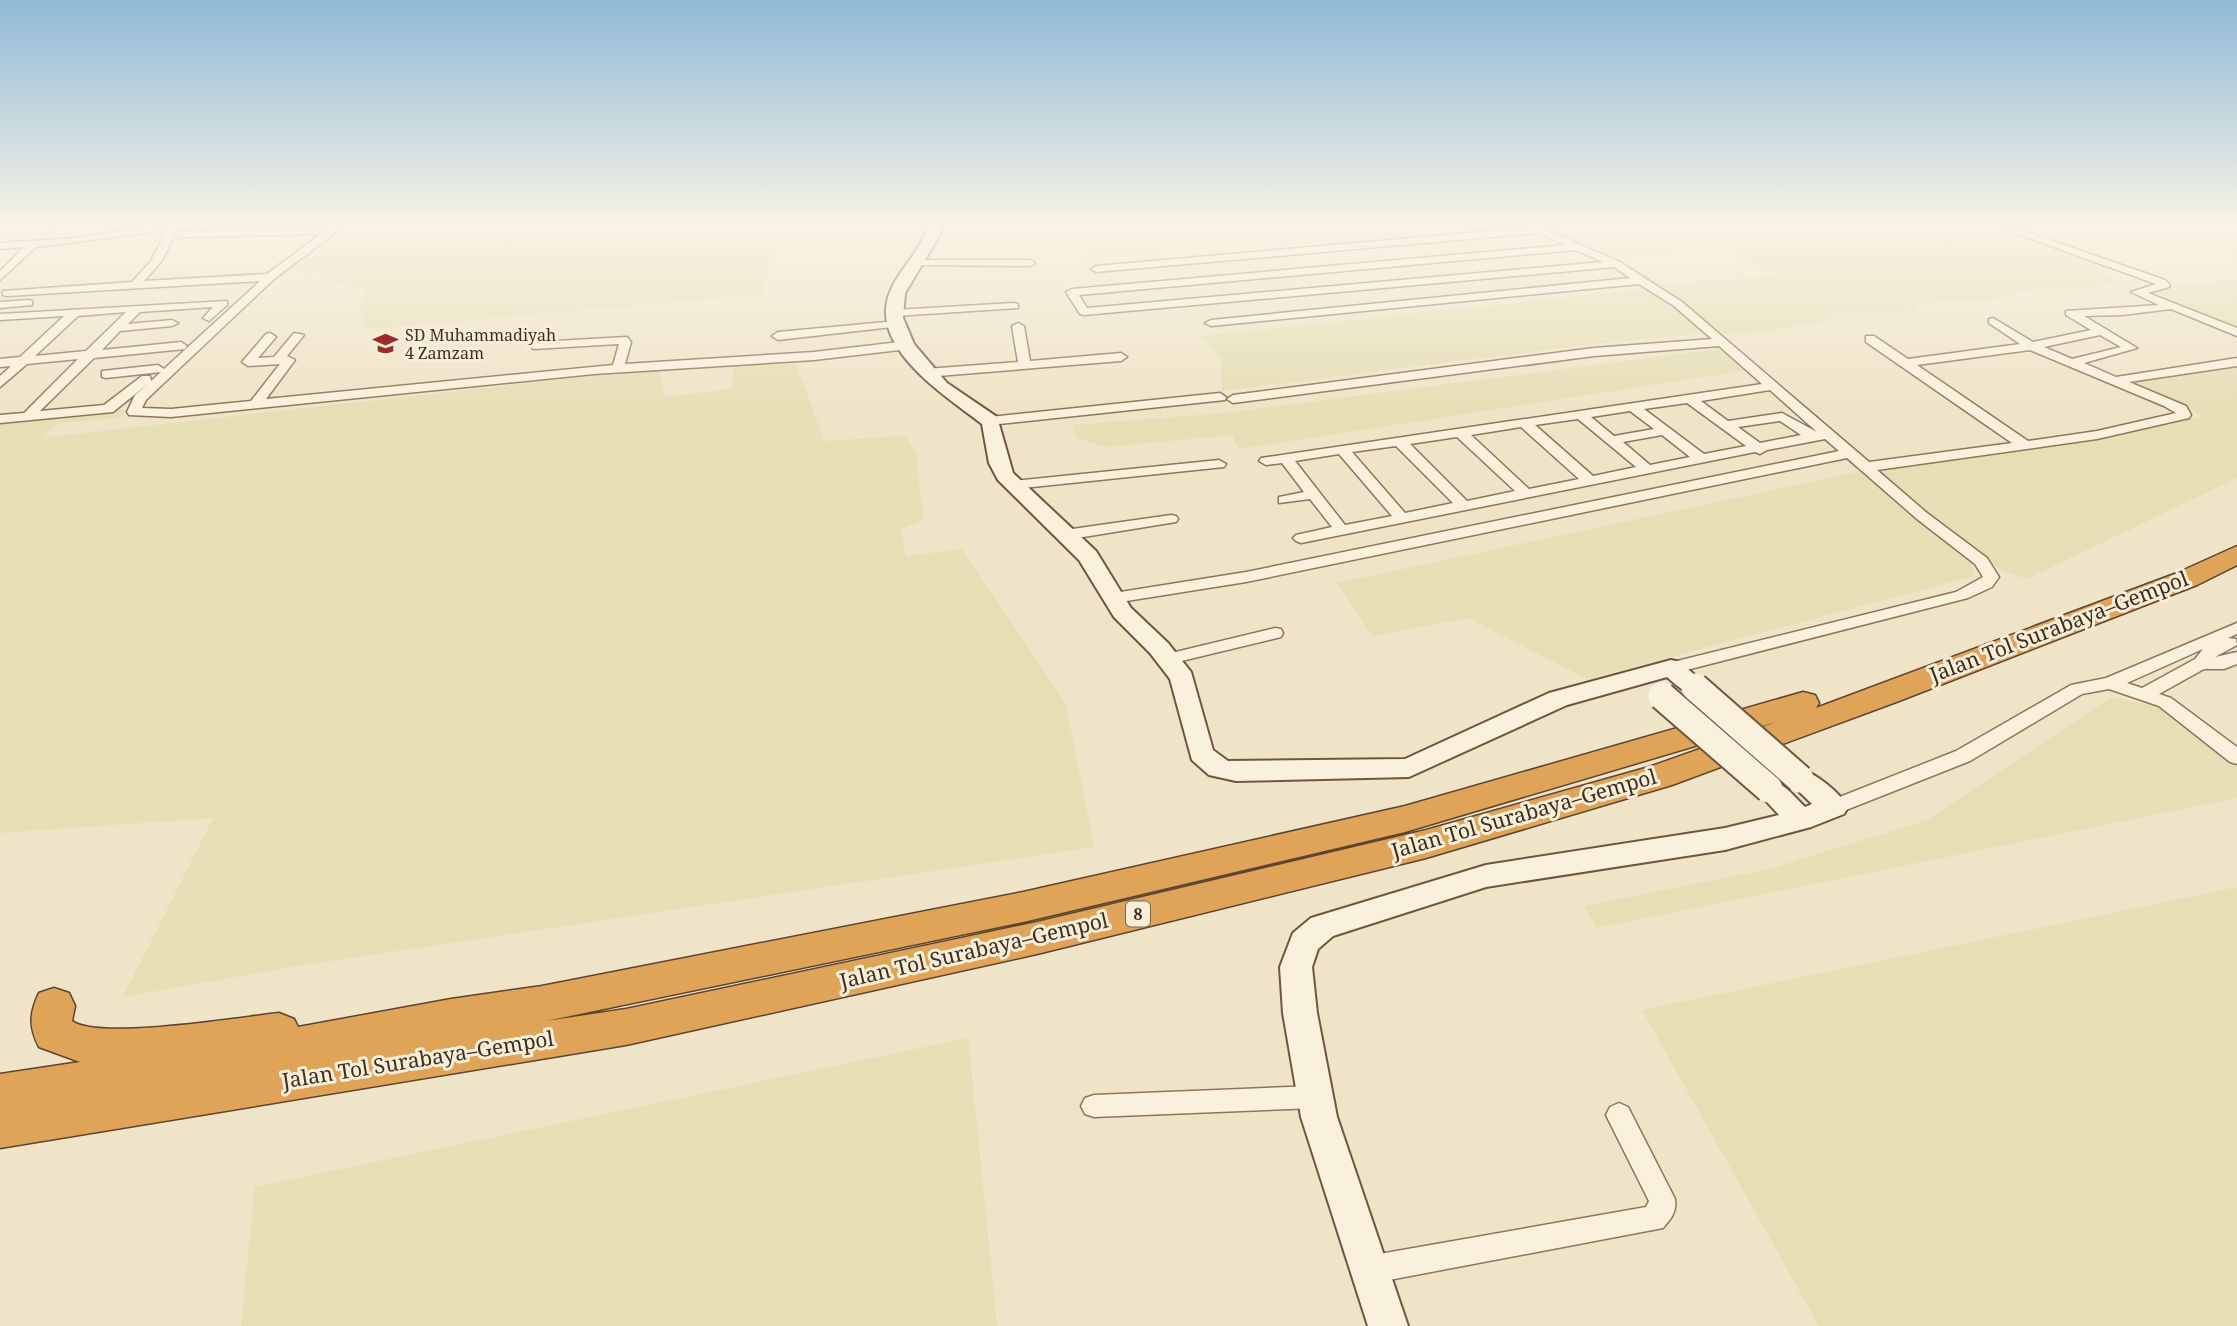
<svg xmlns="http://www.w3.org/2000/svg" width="2237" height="1326" font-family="'Noto Serif',serif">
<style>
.farmland{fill:#e6deb5}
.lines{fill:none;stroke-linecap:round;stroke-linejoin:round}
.minor-casing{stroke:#8d765c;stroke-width:3}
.secondary-casing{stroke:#6f573f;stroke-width:4}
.motorway-casing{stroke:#5b4430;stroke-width:3}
.minor{fill:#faf1dc;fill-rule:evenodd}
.secondary{fill:#faf1dc;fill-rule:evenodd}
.motorway{fill:#e0a458;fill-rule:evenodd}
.secondary-bridge-casing{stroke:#6f573f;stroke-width:31;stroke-linecap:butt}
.secondary-bridge{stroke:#faf1dc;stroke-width:27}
.labels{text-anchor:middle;stroke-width:6;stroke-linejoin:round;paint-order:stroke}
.far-poi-label{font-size:16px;fill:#3d2e20;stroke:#f7eed8;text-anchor:start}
.shield{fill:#f7eed8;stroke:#756857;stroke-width:2}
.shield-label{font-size:16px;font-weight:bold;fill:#3d2e20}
.near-street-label{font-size:21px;fill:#3d2e20;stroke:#f7eed8}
</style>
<rect width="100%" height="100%" fill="#f0e4c8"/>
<g class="farmland">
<polygon points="347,223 797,223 778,244 762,294 366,329 360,306 367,290 365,288 345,286 313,274 276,276"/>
<polygon points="1086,223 1520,223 1523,224 1082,260 1097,250"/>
<polygon points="1534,223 1850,223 1867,231 1913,238 1938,236 1959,243 1970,243 1986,251 2033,254 2066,250 2115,267 2095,269 2121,282 2094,284 2104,289 2015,291 2006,298 1911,303 1919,310 1837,311 1827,321 1746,334 1724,333 1656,284 1773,276 1773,272 1759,269 1732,251 1612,257"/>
<polygon points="2194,223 2237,223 2237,255 2191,235"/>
<polygon points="2237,278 2237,328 2142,291"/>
<polygon points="1646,289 1708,333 1601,343 1222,391 1221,358 1202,336"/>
<polygon points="1725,348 1749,370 1239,449 1232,435 1106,447 1076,438 1072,425 1225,413"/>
<polygon points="795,360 824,441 905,436 916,453 923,520 901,529 906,556 962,549 1066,704 1094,847 297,966 123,997 213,818 0,833 0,421 125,410 119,418 59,423 43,436 49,437 660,368 664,397 732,389 733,364"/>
<polygon points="2237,365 2237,478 2027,579 2000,570 1974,547 1916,506 1879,469 2076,443 2203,416 2129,379"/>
<polygon points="1858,472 1971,557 1974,576 1587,679 1468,618 1372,636 1337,583"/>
<polygon points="2111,697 2167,708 2237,763 2237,798 1597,928 1584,906 1770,869 1927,820"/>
<polygon points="2237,887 2237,1326 1819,1326 1642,1010"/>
<polygon points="968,1038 997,1326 241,1326 255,1187"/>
</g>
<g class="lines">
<defs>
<g id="minor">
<polygon points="0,223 6,223 0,227"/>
<polygon points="50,223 61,223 51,230 46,227"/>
<path d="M 179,223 L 203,223 L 178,229 L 161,262 L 144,281 L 267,274 L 321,234 L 181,237 L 176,234 L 177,232 L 330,228 L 337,223 L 348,223 L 274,279 L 146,400 L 142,408 L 171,409 L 251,401 L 280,364 L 248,366 L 242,362 L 266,334 L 270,333 L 276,337 L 258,358 L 274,357 L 294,333 L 304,335 L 287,356 L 295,360 L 266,399 L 613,365 L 619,344 L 533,349 L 531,346 L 537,342 L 627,337 L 631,342 L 625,364 L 814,352 L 908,341 L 914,345 L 908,349 L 814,360 L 594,374 L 171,417 L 129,415 L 127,412 L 135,395 L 149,383 L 113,412 L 0,423 L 0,415 L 24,413 L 78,359 L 27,364 L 0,387 L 0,376 L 11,366 L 0,367 L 0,359 L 20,357 L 64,316 L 0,320 L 0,314 L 227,301 L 227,305 L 209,321 L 203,318 L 213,307 L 140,312 L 128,324 L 172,320 L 178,323 L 172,326 L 120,331 L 102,350 L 181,342 L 187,346 L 185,349 L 94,358 L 40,411 L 104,405 L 142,376 L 150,376 L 151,381 L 161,372 L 106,378 L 102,377 L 102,371 L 158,365 L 164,369 L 260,281 L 7,296 L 3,295 L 3,291 L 132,282 L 151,261 L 167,230 L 36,247 L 0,280 L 0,271 L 24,247 L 0,249 L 0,243 L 74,238 ZM 126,312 L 86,351 L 35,356 L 78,316 Z"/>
<path d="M 1518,223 L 1531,223 L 1620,262 L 1682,302 L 1869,462 L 2012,443 L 1866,342 L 1866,336 L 1874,336 L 1908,359 L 2020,344 L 1989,323 L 1989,319 L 1993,318 L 2033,342 L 2091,330 L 2066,315 L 2066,311 L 2159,305 L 2131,292 L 2156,284 L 1987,223 L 2001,223 L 2165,280 L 2170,285 L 2169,287 L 2148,293 L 2237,328 L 2237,336 L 2171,309 L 2122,315 L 2084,316 L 2137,348 L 2084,363 L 2116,377 L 2237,358 L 2237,366 L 2129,382 L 2186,406 L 2191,415 L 2189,418 L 2097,439 L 1877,470 L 1927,513 L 1987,558 L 1999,577 L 1992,587 L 1968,598 L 1671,674 L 1665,672 L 1662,668 L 1665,664 L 1956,592 L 1983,577 L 1975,564 L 1917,519 L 1847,458 L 1246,582 L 1114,603 L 1108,601 L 1106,598 L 1108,595 L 1114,593 L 1246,572 L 1839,451 L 1825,439 L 1767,450 L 1760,454 L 1755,452 L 1301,543 L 1296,541 L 1293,538 L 1296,535 L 1332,527 L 1310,499 L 1279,503 L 1279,497 L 1304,492 L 1282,463 L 1266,465 L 1259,461 L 1261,458 L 1762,384 L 1719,346 L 1594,356 L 1233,403 L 1227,399 L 1233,395 L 1594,348 L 1712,339 L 1674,306 L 1639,284 L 1211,326 L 1205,323 L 1211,320 L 1630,278 L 1614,267 L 1084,315 L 1080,314 L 1066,292 L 1072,289 L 1565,245 L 1538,233 L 1096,272 L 1091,269 L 1096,266 L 1526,228 ZM 1576,250 L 1603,262 L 1087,308 L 1079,295 ZM 2100,335 L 2121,347 L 2072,359 L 2044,347 ZM 2030,350 L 2164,406 L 2176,413 L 2097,431 L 2028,441 L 1917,365 ZM 1770,390 L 1817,432 L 1782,413 L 1728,421 L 1701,401 ZM 1687,403 L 1746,446 L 1704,454 L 1644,409 ZM 1630,411 L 1654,429 L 1614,436 L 1591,417 ZM 1578,419 L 1636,467 L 1593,476 L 1535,425 ZM 1780,421 L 1801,435 L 1760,443 L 1738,427 ZM 1521,427 L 1579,479 L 1529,489 L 1471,435 ZM 1662,435 L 1690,457 L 1650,465 L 1623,442 ZM 1457,437 L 1515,491 L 1467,501 L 1410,444 ZM 1396,446 L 1453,503 L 1405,513 L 1352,452 ZM 1339,454 L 1392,516 L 1345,525 L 1295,461 Z"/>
<polygon points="917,260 1030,260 1035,263 1030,266 913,265 913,261"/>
<polygon points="28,300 32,301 32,305 0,308 0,302"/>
<polygon points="1014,303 1018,304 1018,308 895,316 889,313 895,310"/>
<polygon points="897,321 903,324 901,326 778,340 772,336 778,332"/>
<polygon points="1018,323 1024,326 1030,361 1121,353 1127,357 1121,361 926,377 920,373 926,369 1018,362 1012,326"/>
<polygon points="1220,393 1226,397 1225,400 990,425 983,421 990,417"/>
<polygon points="1219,460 1226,464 1224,467 1014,489 1007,485 1014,481"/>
<polygon points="1171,515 1176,516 1178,519 1176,522 1065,540 1057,535 1065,530"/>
<path d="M 2237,623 L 2237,634 L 2228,638 L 2236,639 L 2237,645 L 2215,657 L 2237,652 L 2237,664 L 2224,669 L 2204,669 L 2159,694 L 2171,698 L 2237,747 L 2237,764 L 2230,762 L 2159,706 L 2109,689 L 2082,694 L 1970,761 L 1841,812 L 1827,812 L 1824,807 L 1827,802 L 1956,751 L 2071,685 L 2106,678 ZM 2203,649 L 2195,659 L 2142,688 L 2127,683 Z"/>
<polygon points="1275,628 1281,629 1283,633 1281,637 1169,664 1160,659 1163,655"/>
<polygon points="1315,1086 1324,1089 1328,1097 1324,1105 1315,1108 1094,1117 1085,1114 1081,1106 1085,1098 1094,1095"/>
<path d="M 1619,1103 L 1628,1107 L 1675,1199 C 1677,1212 1671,1219 1663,1228 L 1368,1284 L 1358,1280 L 1354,1270 L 1358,1260 L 1368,1256 L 1646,1207 L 1649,1201 L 1606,1115 L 1610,1107 Z"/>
</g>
<g id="secondary">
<path d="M 929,223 L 943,223 L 941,233 L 905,293 L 903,318 L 914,344 L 947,383 L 997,417 L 1013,473 L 1096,551 L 1131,608 L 1168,643 L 1191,672 L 1213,750 L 1228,761 L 1405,759 L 1549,693 L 1671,660 L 1680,662 L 1708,687 L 1704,693 C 1687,697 1679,687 1667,677 L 1567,705 L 1409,777 L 1236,781 L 1209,775 L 1192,760 L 1170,679 L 1150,653 L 1114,617 L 1079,560 L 998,480 L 989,463 L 982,424 C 948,397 867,348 890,292 C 900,267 922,251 929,223 Z"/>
<path d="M 1800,769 C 1817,774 1839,792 1848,807 L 1844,814 L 1811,827 L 1725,850 L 1486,887 L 1333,936 L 1318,949 L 1312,967 L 1317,1013 L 1337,1117 L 1408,1326 L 1368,1326 L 1301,1117 L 1283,1013 L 1280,967 L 1293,933 L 1311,918 L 1486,865 L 1725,828 L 1779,815 L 1755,789 L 1759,782 C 1780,776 1791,794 1805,807 L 1812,804 L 1786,779 L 1790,772 Z"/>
</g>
<path id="motorway" d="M 2237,546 L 2237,565 L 2197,585 L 1899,701 L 1672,785 L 1426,858 L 1037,954 L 626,1045 L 0,1148 L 0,1074 L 80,1062 L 39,1047 C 29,1027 29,1014 39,993 L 54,988 L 69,993 L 75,1006 L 72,1021 C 99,1041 241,1017 279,1013 L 294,1019 L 298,1027 L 451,999 L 542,986 L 1023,892 L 1405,806 L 1803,692 L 1815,695 L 1819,703 L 1816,708 L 2177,573 ZM 1776,722 L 1649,767 L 1426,830 L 1037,922 L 626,1009 L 546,1021 L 1023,922 L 1405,832 Z"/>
</defs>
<use href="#minor" class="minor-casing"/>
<use href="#secondary" class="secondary-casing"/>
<use href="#motorway" class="motorway-casing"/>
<use href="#minor" class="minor"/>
<use href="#secondary" class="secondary"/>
<use href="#motorway" class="motorway"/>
<defs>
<g id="secondary-bridge">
<polyline points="1695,687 1800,779"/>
<polyline points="1662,696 1769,789"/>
</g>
</defs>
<use href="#secondary-bridge" class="secondary-bridge-casing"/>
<use href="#secondary-bridge" class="secondary-bridge"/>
</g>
<linearGradient id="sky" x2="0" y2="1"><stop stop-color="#8fbad6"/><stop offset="0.55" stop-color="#f8f3e6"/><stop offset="1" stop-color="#f8f3e6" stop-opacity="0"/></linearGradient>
<rect width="2237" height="408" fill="url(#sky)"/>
<defs>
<symbol id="school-bare" viewBox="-9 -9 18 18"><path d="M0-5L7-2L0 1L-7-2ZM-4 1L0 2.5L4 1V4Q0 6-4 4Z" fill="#9e2a2b" stroke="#f7eed8" stroke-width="2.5" paint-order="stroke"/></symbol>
</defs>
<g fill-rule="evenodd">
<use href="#school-bare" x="368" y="326" width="35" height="35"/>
</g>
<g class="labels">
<g class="far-poi-label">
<text x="405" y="341">SD Muhammadiyah<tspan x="405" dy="18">4 Zamzam</tspan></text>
</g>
<rect class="shield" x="1126" y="901.5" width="24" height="25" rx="5"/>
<g class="shield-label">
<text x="1138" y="920">8</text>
</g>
<g class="near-street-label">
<text transform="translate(2059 627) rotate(-21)" y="7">Jalan Tol Surabaya–Gempol</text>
<text transform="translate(1524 814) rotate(-16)" y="7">Jalan Tol Surabaya–Gempol</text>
<text transform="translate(974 951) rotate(-13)" y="7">Jalan Tol Surabaya–Gempol</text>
<text transform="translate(418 1060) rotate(-9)" y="7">Jalan Tol Surabaya–Gempol</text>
</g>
</g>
</svg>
